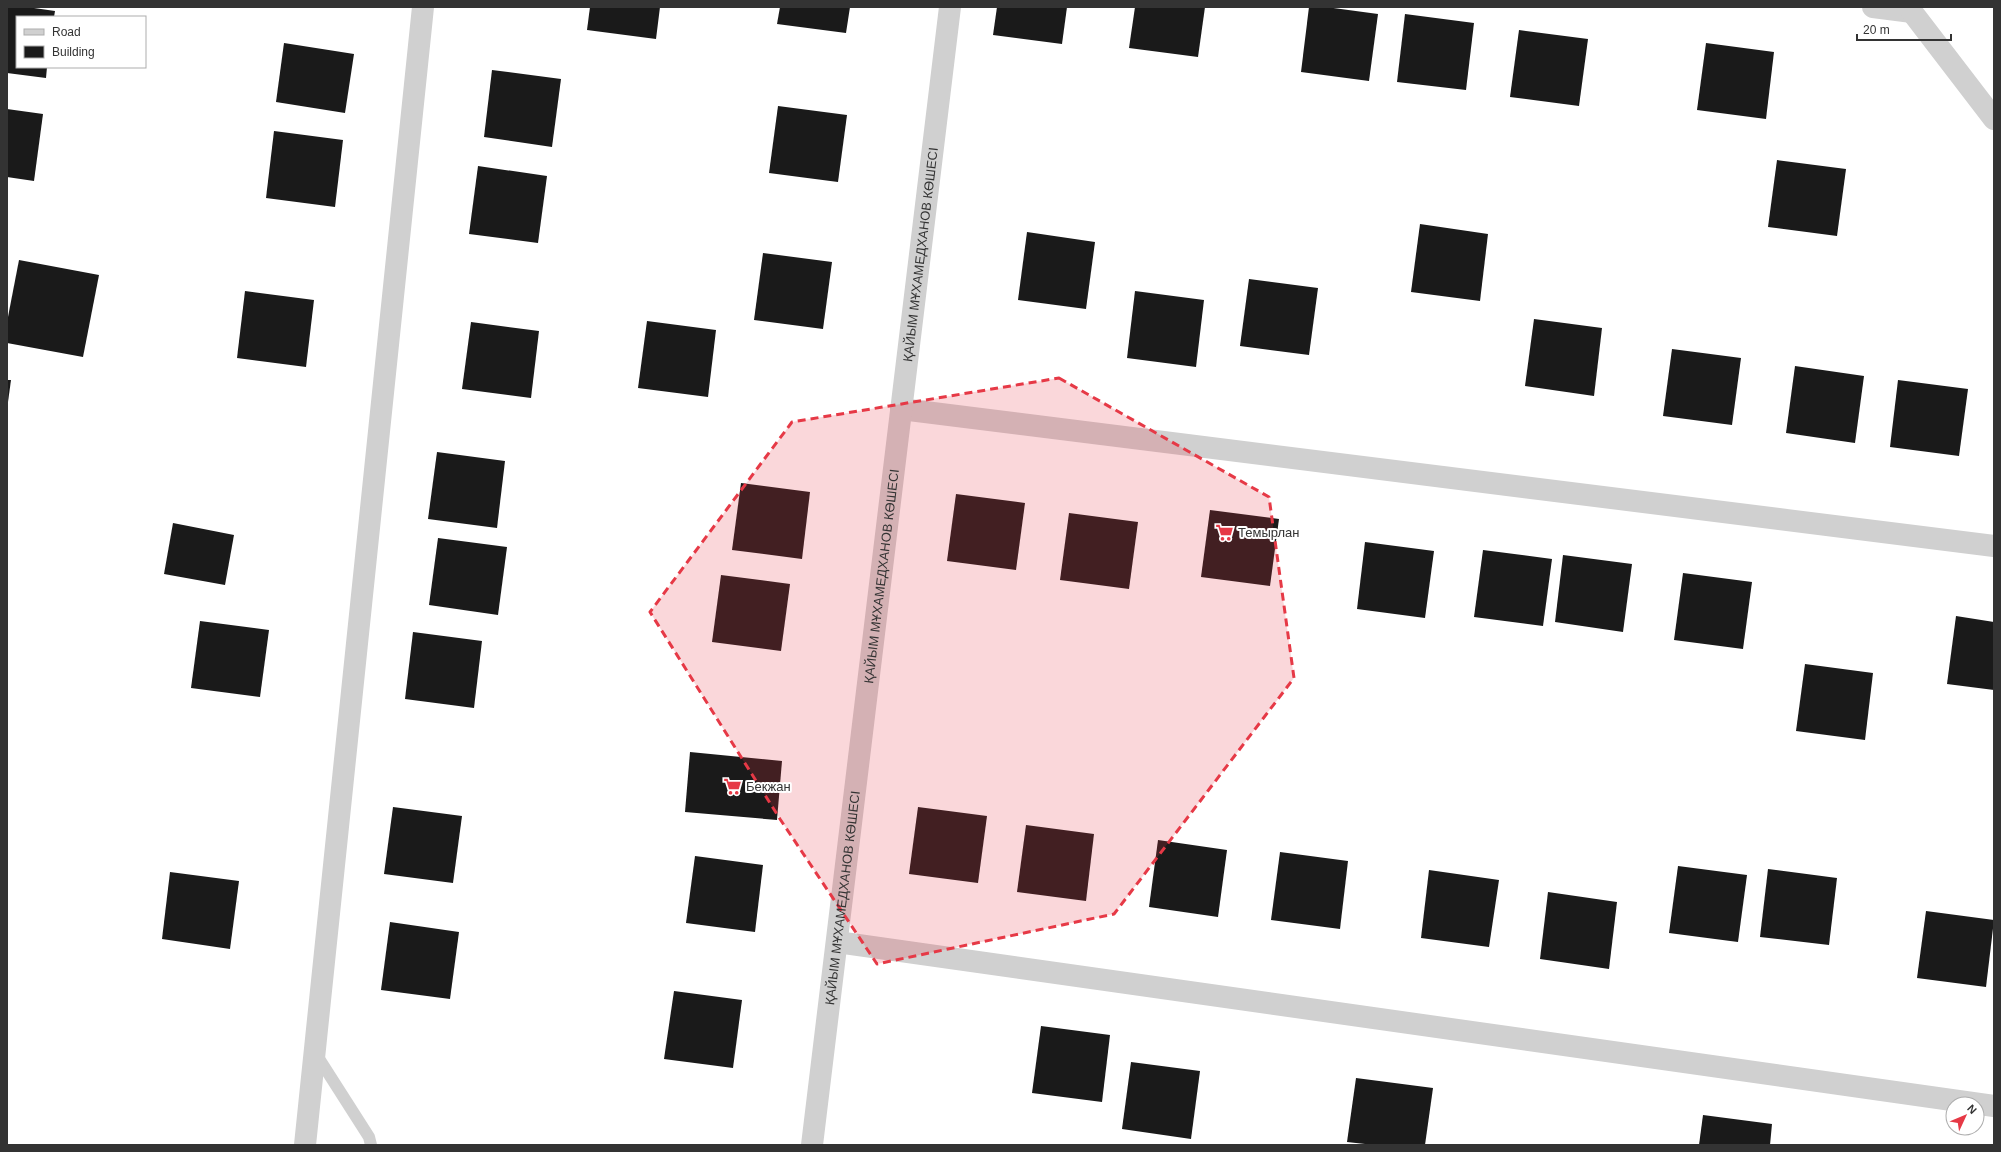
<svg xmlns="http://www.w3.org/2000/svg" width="2001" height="1152" font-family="Helvetica,sans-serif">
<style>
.building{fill:#1a1a1a}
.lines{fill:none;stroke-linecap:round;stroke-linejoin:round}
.service{stroke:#d0d0d0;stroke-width:12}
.minor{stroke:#d0d0d0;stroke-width:22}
.tertiary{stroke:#d0d0d0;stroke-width:22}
.marked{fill:#e63946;fill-opacity:0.2;stroke:#e63946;stroke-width:3;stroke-dasharray:8 5;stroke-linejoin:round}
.labels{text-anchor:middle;stroke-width:4;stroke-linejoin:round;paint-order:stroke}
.street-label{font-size:13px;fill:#333;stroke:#fff}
.poi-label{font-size:13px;fill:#333;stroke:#fff;text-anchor:start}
</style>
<rect width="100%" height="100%" fill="#fff"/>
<g class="building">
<polygon points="7,7 27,7 55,11 54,17 17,17 17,67 47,67 46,78 7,73"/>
<polygon points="590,7 660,7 656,39 587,30"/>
<polygon points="780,7 850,7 846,33 777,24"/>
<polygon points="997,7 1067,7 1062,44 993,35"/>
<polygon points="1135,7 1205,7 1198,57 1129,48"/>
<polygon points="1309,7 1326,7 1378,14 1369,81 1301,72"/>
<polygon points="1405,14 1474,23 1466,90 1397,82"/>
<polygon points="1519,30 1588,39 1579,106 1510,97"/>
<polygon points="284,43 354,54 345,113 276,102"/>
<polygon points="1706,43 1774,52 1766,119 1697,110"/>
<polygon points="492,70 561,79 552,147 484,137"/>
<polygon points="778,106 847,115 838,182 769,173"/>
<polygon points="7,109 43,114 34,181 7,177"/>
<polygon points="274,131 343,140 335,207 266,198"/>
<polygon points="1777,160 1846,169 1837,236 1768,227"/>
<polygon points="478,166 547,176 538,243 469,234"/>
<polygon points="1420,224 1488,234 1480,301 1411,292"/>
<polygon points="1027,232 1095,242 1086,309 1018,300"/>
<polygon points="763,253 832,262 823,329 754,320"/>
<polygon points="19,260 99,275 83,357 7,343 7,322"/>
<polygon points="1249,279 1318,288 1309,355 1240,346"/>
<polygon points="245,291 314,300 306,367 237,358"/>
<polygon points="1135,291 1204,300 1196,367 1127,358"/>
<polygon points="1534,319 1602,328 1594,396 1525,386"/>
<polygon points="647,321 716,330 708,397 638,388"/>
<polygon points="471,322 539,331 531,398 462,389"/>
<polygon points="1672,349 1741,358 1732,425 1663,416"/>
<polygon points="1795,366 1864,376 1855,443 1786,433"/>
<polygon points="7,380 11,380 8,402 7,402"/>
<polygon points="1898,380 1968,389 1959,456 1890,447"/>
<polygon points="437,452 505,461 497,528 428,519"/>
<polygon points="741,483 810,492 802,559 732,550"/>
<polygon points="956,494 1025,503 1016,570 947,561"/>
<polygon points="1210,510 1279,519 1270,586 1201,577"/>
<polygon points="1069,513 1138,522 1129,589 1060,580"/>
<polygon points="173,523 234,535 225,585 164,574"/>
<polygon points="438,538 507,547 498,615 429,605"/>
<polygon points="1365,542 1434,551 1425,618 1357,609"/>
<polygon points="1483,550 1552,559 1543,626 1474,617"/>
<polygon points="1563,555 1632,564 1623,632 1555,622"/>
<polygon points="1683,573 1752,582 1743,649 1674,640"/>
<polygon points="721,575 790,584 781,651 712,642"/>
<polygon points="1956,616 1994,622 1994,690 1947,684"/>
<polygon points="200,621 269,630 260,697 191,688"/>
<polygon points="413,632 482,641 474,708 405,699"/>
<polygon points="1805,664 1873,673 1865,740 1796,731"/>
<polygon points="690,752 782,761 777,820 685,812"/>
<polygon points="393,807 462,816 453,883 384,874"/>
<polygon points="918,807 987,816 978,883 909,874"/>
<polygon points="1026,825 1094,834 1086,901 1017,892"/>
<polygon points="1158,840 1227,850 1218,917 1149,907"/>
<polygon points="1280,852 1348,861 1340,929 1271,920"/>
<polygon points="695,856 763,865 755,932 686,923"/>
<polygon points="1678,866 1747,875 1738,942 1669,933"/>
<polygon points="1768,869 1837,878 1829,945 1760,937"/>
<polygon points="1429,870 1499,880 1489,947 1421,938"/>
<polygon points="170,872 239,881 230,949 162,939"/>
<polygon points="1548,892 1617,902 1609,969 1540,959"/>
<polygon points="1926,911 1994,920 1986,987 1917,978"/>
<polygon points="390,922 459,932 450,999 381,990"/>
<polygon points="674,991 742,1000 733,1068 664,1059"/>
<polygon points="1041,1026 1110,1035 1102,1102 1032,1093"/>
<polygon points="1131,1062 1200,1071 1191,1139 1122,1129"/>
<polygon points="1356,1078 1433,1088 1425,1145 1374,1145 1347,1142"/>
<polygon points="1703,1115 1772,1124 1770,1145 1699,1145"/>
</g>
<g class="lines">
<polyline class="service" points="316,1054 369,1137 371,1145"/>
<g class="minor">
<polyline points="1873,7 1912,12"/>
<polyline points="1910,7 1912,12 1994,119"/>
<polyline points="901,409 1994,546"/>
<polyline points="837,942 1994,1106"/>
<polyline points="305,1145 423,7"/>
</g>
<path class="tertiary" id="s1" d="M 812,1145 L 950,7"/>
</g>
<path class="marked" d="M 1059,378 L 1269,497 L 1294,678 L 1114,914 L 877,964 L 780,819 L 650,612 L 792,422 Z"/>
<defs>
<symbol id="supermarket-bare" viewBox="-9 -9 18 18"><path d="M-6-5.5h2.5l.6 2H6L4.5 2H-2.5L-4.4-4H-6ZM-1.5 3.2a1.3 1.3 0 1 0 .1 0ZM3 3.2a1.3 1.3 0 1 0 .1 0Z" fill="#e63946" stroke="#fff" stroke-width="2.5" paint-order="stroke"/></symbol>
</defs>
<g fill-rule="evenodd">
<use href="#supermarket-bare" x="1212" y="520" width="25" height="25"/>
<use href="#supermarket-bare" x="720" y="774" width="25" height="25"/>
</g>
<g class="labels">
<g class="street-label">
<text dy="5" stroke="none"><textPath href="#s1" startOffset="897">ҚАЙЫМ МҰХАМЕДХАНОВ КӨШЕСІ</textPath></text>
<text dy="5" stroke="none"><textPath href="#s1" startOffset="573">ҚАЙЫМ МҰХАМЕДХАНОВ КӨШЕСІ</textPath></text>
<text dy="5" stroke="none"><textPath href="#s1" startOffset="249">ҚАЙЫМ МҰХАМЕДХАНОВ КӨШЕСІ</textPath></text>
</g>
<g class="poi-label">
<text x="1238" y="537">Темырлан</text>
<text x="746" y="791">Бекжан</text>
</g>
</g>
<rect width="2001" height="1152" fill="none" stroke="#333333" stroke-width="16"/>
<rect x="16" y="16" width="130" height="52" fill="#ffffff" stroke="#adadad"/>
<rect x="24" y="29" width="20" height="6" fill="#d0d0d0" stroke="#adadad"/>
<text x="52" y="36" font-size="12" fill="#333333">Road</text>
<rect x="24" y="46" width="20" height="12" fill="#1a1a1a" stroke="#adadad"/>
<text x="52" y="56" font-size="12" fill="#333333">Building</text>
<g transform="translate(1965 1116) rotate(46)"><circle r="19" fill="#ffffff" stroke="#adadad"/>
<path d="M0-3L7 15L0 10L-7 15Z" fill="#e63946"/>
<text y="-6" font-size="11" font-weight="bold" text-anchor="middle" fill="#333333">N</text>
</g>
<path d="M1857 34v6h94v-6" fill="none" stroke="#333333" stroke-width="2"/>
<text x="1863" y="34" font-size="12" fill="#333333" stroke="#ffffff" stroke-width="3" paint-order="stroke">20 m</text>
</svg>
